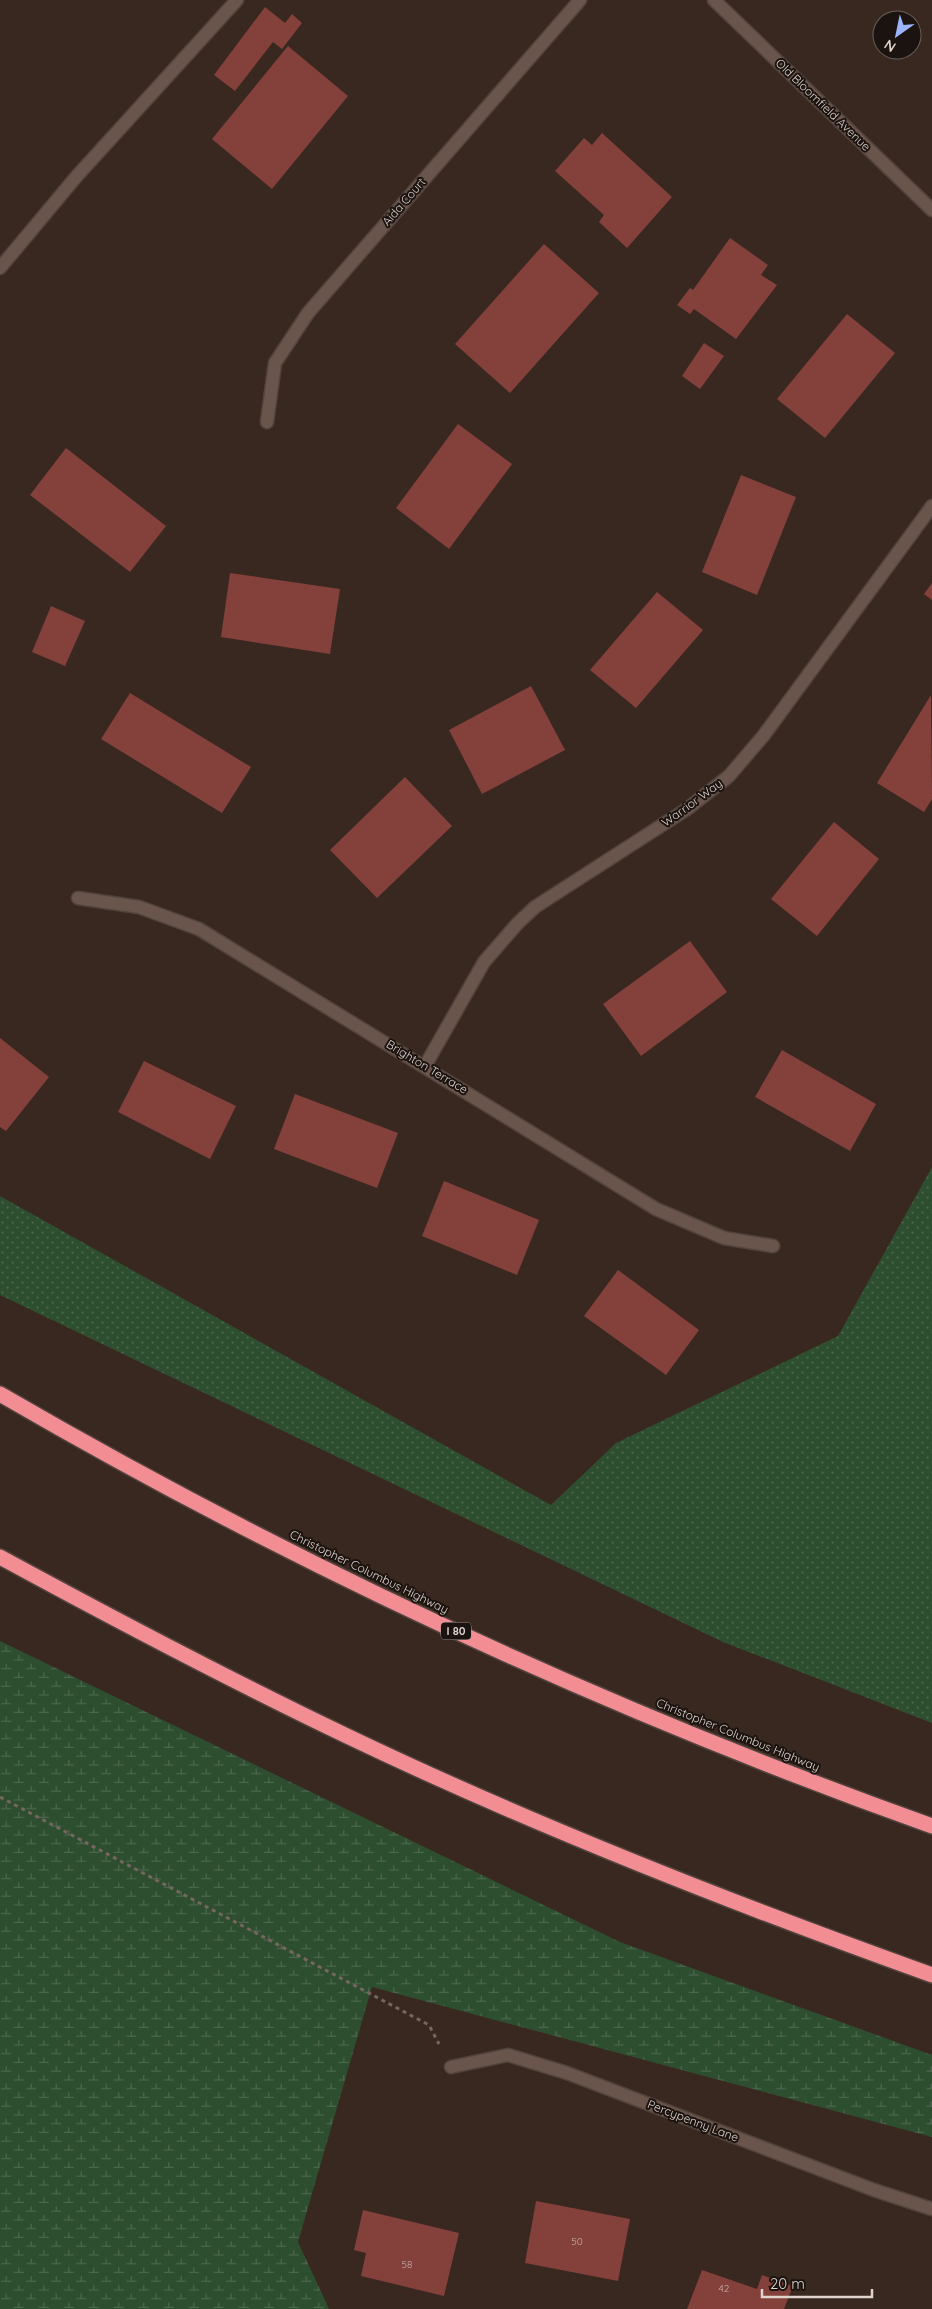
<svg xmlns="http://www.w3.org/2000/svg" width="932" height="2309" font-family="Quicksand,sans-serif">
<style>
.grass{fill:url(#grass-dots)}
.wetland{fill:url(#wetland-marsh)}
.building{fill:#84403b}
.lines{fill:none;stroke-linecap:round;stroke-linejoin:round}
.minor-casing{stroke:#52433c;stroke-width:15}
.highway-casing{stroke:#52433c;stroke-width:18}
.path{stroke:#75665f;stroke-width:3;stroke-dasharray:4 4;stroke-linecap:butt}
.minor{stroke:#69554c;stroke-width:12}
.highway{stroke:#f28d94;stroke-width:15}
.labels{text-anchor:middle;stroke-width:4;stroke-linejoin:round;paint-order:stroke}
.number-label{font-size:10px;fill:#c8aea9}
.shield{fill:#1b130f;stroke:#a49995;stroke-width:1}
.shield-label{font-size:11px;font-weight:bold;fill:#dfd3ce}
.street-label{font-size:12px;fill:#dfd3ce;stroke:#1b130f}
</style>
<defs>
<pattern id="grass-dots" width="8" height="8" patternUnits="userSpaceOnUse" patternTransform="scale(1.25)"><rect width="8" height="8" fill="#2e4e30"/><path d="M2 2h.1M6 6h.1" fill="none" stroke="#4c674d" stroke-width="1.8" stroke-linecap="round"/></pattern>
<pattern id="wetland-marsh" width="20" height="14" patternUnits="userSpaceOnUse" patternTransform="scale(1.25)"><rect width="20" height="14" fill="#2e4e30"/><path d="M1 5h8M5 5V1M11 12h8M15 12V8" fill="none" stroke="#4c674d"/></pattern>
</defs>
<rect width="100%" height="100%" fill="#392820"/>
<polygon class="grass" points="932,1167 932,1723 723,1642 0,1295 0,1196 551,1505 616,1443 838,1336"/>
<polygon class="wetland" points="0,1641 620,1942 932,2055 932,2137 372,1987 298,2242 329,2309 0,2309"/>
<g class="building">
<polygon points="265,7 285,23 292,14 302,23 282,49 273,42 235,91 214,75"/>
<polygon points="288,46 348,96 272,189 212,139"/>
<polygon points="602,133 672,197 627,248 599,222 604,215 555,171 584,138 592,145"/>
<polygon points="730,238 768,265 761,275 777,285 736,339 694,309 690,314 677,305 690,288 693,290"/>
<polygon points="544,244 599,293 510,393 455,344"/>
<polygon points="847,314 895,353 825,438 777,399"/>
<polygon points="704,343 724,356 700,389 682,376"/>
<polygon points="458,424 512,464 449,549 396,508"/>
<polygon points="66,448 166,526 130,572 30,495"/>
<polygon points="741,475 796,497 757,595 702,572"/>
<polygon points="230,573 340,589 330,654 221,637"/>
<polygon points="932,583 932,600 924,594"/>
<polygon points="657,592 703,630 636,708 590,670"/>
<polygon points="51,606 85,621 65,666 32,652"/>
<polygon points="531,686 565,750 482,794 449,730"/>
<polygon points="130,693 251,767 222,813 101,739"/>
<polygon points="931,695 932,799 924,812 877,783"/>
<polygon points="405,777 452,826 377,898 330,850"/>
<polygon points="834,822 879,859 817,936 771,899"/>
<polygon points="690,941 727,992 641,1056 603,1004"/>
<polygon points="0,1038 49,1077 6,1131 0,1127"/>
<polygon points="782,1050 876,1104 850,1151 755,1097"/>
<polygon points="144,1061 236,1106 210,1159 118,1112"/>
<polygon points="295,1094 398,1133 377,1188 274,1149"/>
<polygon points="444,1181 539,1220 517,1275 422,1236"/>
<polygon points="618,1270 699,1330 666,1375 584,1316"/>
<polygon points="536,2201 630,2219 618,2281 525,2263"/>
<polygon points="363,2210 459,2233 444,2296 361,2276 366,2253 354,2250"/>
<polygon points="702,2270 757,2289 762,2275 793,2286 784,2309 687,2309"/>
</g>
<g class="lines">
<defs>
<g id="minor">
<polyline points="714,0 932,210"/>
<polyline points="0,268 76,177 237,0"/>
<polyline points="267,422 275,363 308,313 580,0"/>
<polyline points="78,898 139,907 199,929 656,1209 724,1238 773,1246"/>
<polyline points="425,1066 484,962 517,924 535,907 687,809 729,776 764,735 932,506"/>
<polyline points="451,2067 508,2055 567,2073 874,2190 932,2209"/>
</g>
<g id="highway">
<path d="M 0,1394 C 296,1566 610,1711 932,1826"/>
<path d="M 0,1557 C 114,1619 230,1680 347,1736 C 537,1827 734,1904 932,1975"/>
</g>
</defs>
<use href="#minor" class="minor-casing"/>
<use href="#highway" class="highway-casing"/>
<polyline class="path" points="0,1797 429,2025 439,2044"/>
<use href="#minor" class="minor"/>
<use href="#highway" class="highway"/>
</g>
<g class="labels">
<g class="number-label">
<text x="577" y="2245">50</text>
<text x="407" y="2268">58</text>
<text x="724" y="2292">42</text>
</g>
<rect class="shield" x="441" y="1622.5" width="30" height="17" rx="4"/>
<g class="shield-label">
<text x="456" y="1635">I 80</text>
</g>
<g class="street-label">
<text transform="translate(823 105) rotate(44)" y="4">Old Bloomfield Avenue</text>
<text transform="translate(404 202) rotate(-49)" y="4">Aida Court</text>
<text transform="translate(692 803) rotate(-36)" y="4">Warrior Way</text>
<text transform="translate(427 1067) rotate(31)" y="4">Brighton Terrace</text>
<text transform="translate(369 1572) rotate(26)" y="4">Christopher Columbus Highway</text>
<text transform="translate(738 1735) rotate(22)" y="4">Christopher Columbus Highway</text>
<text transform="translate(693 2121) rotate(21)" y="4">Percypenny Lane</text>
</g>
</g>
<g transform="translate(897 35) rotate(213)"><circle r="24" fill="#1b130f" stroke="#69605b"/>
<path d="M0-4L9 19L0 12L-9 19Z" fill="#9cb4fd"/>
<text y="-8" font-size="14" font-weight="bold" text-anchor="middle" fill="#dfd3ce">N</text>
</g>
<path d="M762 2289v8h110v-8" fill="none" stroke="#dfd3ce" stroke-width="2.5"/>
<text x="770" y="2289" font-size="15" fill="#dfd3ce" stroke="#1b130f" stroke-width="4" paint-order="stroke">20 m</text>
</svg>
